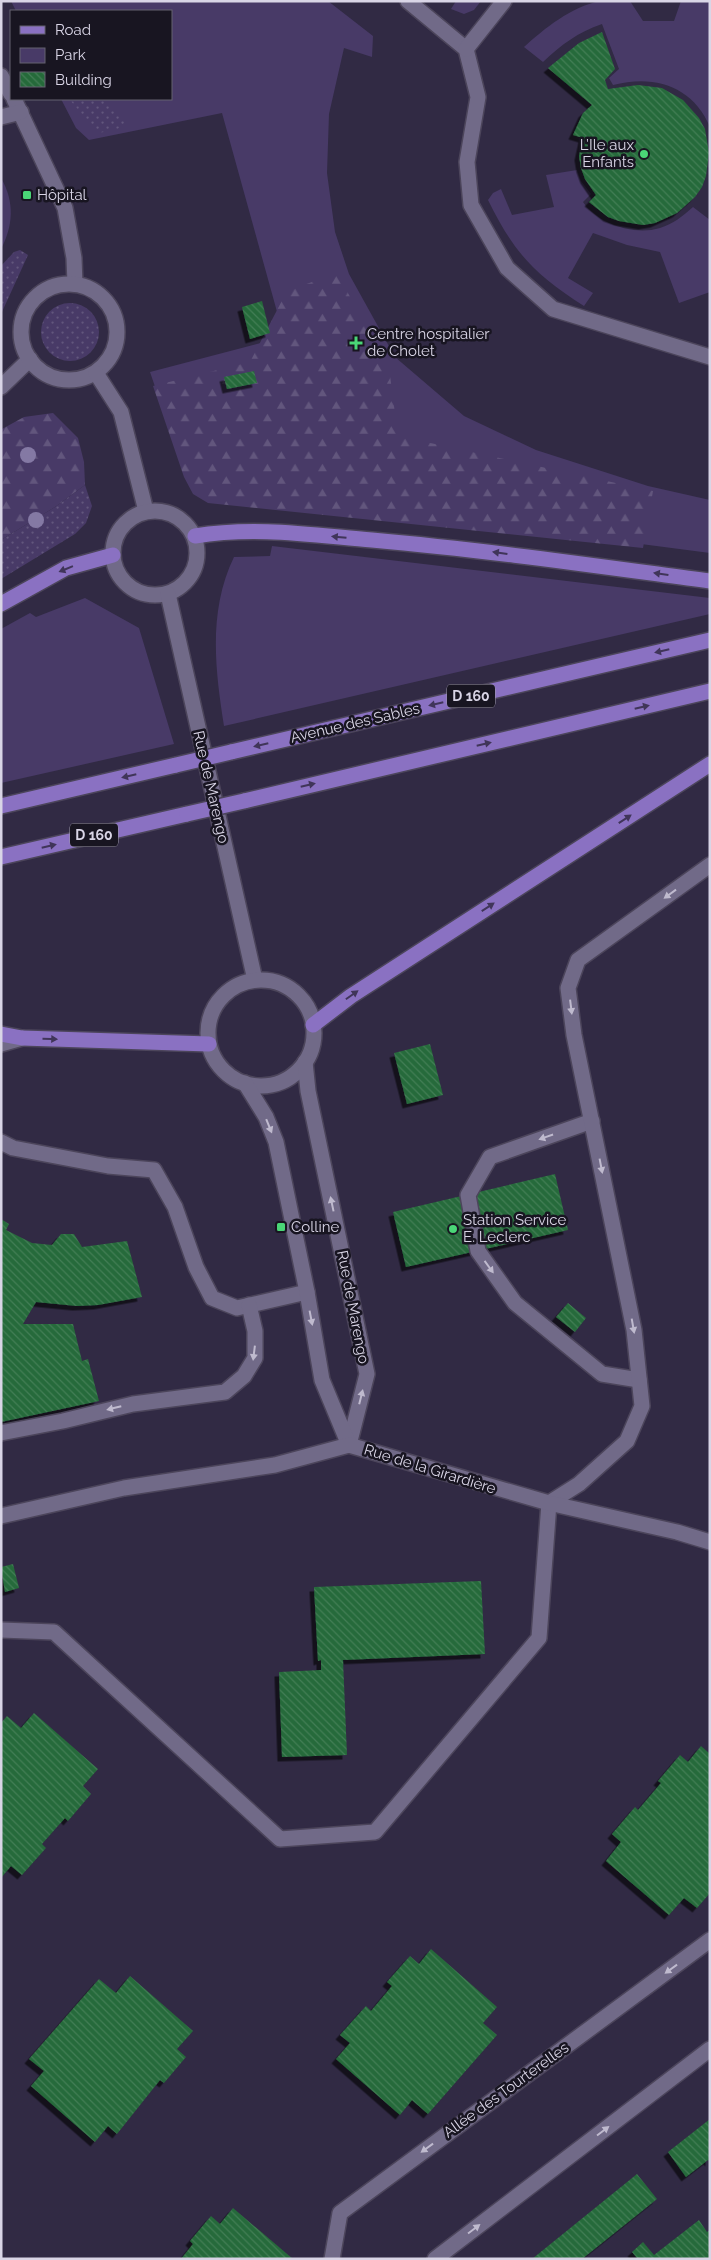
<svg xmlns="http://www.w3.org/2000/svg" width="711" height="2260" font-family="Raleway,sans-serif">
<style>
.green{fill:#483a67}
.forest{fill:url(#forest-firs)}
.garden{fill:url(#garden-dots)}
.building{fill:url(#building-back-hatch);filter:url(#shadow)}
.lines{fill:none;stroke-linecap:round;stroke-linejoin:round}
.service-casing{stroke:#4c455b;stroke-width:18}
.minor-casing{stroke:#4c455b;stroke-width:18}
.tertiary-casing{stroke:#4c455b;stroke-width:18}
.primary-casing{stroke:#4c455b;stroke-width:18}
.service{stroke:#716a88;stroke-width:15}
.minor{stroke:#716a88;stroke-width:15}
.tertiary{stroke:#716a88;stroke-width:15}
.primary{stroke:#8a71c2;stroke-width:15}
.primary-bridge-casing{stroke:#4c455b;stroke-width:18;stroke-linecap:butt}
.primary-bridge{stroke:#8a71c2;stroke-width:15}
.tree{fill:#8479a4}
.oneway{fill:#403559}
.oneway2{fill:#bfbace}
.poi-dot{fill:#4ad677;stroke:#181521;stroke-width:2}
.labels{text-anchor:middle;stroke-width:5;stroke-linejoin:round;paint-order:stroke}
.shield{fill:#181521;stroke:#9f9bab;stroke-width:1}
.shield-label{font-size:14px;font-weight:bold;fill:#d9d5e6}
.poi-label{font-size:15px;fill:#d9d5e6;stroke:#181521;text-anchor:start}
.street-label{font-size:15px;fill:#d9d5e6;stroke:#181521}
</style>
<defs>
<pattern id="forest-firs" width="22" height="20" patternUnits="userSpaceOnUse" patternTransform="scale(1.25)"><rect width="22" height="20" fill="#483a67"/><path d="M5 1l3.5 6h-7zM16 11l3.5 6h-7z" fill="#62567d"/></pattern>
<pattern id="garden-dots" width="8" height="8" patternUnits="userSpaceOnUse" patternTransform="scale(1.25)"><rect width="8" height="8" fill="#483a67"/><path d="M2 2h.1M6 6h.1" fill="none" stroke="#62567d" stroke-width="1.8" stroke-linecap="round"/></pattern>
<pattern id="building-back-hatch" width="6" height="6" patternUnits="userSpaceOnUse" patternTransform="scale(1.25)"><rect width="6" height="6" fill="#256a3a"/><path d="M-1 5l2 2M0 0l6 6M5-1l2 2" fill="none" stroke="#447e56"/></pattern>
<filter id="shadow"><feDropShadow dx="-4.5" dy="4.5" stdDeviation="0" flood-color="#0009"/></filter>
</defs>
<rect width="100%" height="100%" fill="#312a44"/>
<g class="green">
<polygon points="11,1 328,1 373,36 372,57 344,48 329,114 327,173 335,232 349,274 395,357 464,416 536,450 648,486 710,500 710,553 618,541 166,419 150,372 284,337 222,113 89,140 76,128 61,99 171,99 171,11 16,11"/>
<polygon points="456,1 481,1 474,10 464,14 451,9"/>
<path d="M 600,1 L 630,1 L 643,21 L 674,21 L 681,1 L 710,1 L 710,127 C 693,86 654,74 613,85 L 609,78 L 619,69 L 602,24 C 578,32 561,45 543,62 L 524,47 C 545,28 571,7 600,1 Z"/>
<path d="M 577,170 L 581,181 L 591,194 L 583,202 C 598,224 634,236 660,228 C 673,224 683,216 693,207 L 710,220 L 710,292 L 679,303 L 660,252 L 627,245 L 593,233 L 568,278 L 593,293 L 584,306 C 535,275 514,253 488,200 L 493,193 L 501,189 L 512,215 L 554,207 L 546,175 Z"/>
<path d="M 1,178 C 15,202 13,226 1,249 Z"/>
<path d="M 272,546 L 710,598 L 710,614 L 224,726 C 215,669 208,611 234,557 L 270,556 Z"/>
<polygon points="85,598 139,628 174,744 1,783 1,629 30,613 36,617"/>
</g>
<g class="forest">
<polygon points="337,273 389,368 398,436 653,491 643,548 208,503 193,494 184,477 153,386 250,362 287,291"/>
<polygon points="53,413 78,438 84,462 85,485 55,507 1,540 2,429 24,417"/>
</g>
<g class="garden">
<polygon points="69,99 109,99 114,111 127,124 115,130 98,133"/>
<polygon points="20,250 28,255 1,314 1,266 14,252"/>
<circle cx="70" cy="332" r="29"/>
<polygon points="85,485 92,506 86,523 75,534 1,579 1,540 55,507"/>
</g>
<g class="building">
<polygon points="602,32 615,69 605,80 608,89 638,85 662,88 683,100 699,118 705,129 709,153 706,176 702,187 695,197 677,213 655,223 643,225 619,221 608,217 589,202 596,195 585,179 581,168 579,156 583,138 573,135 583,113 592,105 548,68 579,43"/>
<polygon points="262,301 270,333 250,339 242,307"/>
<polygon points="254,371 257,383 227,389 224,377"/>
<polygon points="430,1044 443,1095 407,1104 394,1053"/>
<polygon points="555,1174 568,1230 406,1267 393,1212"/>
<polygon points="1,1219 9,1224 6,1230 32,1243 52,1245 61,1234 74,1234 82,1247 127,1241 142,1297 98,1305 77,1306 36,1302 23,1324 73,1324 82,1361 88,1359 99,1401 1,1422"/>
<polygon points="568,1303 586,1318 575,1332 556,1317"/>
<polygon points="13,1564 19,1588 5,1592 1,1567"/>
<polygon points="481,1581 485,1654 343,1660 347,1755 282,1757 279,1672 321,1670 321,1660 318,1661 314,1587"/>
<polygon points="34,1713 98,1769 83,1786 91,1794 68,1821 65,1818 42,1844 46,1848 22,1875 11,1866 1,1878 1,1723 7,1716 21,1728"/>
<polygon points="701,1746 710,1754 710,1893 697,1908 684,1898 669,1915 606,1861 621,1842 612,1834 635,1807 638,1810 661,1783 658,1781 680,1755 688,1762"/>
<polygon points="431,1949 497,2007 483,2023 497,2035 428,2114 412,2100 400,2115 336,2059 350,2043 340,2035 366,2006 371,2011 392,1986 387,1982 410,1956 419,1964"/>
<polygon points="130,1976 193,2031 177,2049 186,2057 164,2083 160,2080 117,2134 108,2126 95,2142 31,2086 44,2071 29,2059 99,1979 116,1993"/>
<polygon points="710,2119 710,2162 708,2160 686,2177 668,2152"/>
<polygon points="637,2174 657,2199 582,2259 532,2259"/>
<polygon points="233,2208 293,2259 181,2259 193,2244 190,2241 211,2216 220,2224"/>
<polygon points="699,2220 707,2232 710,2230 710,2259 638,2259 632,2252 643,2242 654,2255"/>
</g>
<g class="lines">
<defs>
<g id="service">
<polyline points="408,1 466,49 478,97 467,162 471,205 507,268 553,309 710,357"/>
<polyline points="466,49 504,1"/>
<polyline points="1,76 11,94"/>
<polyline points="14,99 65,208 74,258 75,284"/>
<polyline points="1,117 21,112"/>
<polyline points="1,387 30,359"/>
<polyline points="1,1044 22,1038"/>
<polyline points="592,1121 490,1157 468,1195 478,1251 515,1303 602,1374 639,1380"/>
<polyline points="1,1142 13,1148 108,1166 154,1170 175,1207 196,1267 212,1298 237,1308 307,1292"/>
<polyline points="1,1433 63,1421 133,1404 225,1392 244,1376 255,1358 255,1331 249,1305"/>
<polyline points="1,1630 54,1632 280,1839 375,1832 539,1638 549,1503 579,1484 627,1441 642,1406 634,1330 574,1035 568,988 578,960 710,865"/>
</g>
<g id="minor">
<circle cx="69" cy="332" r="48"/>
<polyline points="96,373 121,412 146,511"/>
<polyline points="332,2259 340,2213 710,1940"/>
<polyline points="435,2259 710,2049"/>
</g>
<g id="tertiary">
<circle cx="155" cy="553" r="42"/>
<polyline points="168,594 255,980"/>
<circle cx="261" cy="1033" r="53"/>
<polyline points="305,1062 308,1091 367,1374 349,1445"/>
<polyline points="245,1083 266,1117 276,1142 307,1292 322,1380 349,1445"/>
<polyline points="1,1516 124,1488 275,1465 349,1445 549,1503 677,1532 710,1542"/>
</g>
<g id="primary">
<path d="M 195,536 C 255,526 312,535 372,540 C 485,550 597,566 710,581"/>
<polyline points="1,604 66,568 113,555"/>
<polyline points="231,752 710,640"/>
<polyline points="244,801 710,691"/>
<polyline points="1,806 176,765"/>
<polyline points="1,857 187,814"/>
<polyline points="313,1025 351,996 710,764"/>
<polyline points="1,1034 22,1038 209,1044"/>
</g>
</defs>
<use href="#service" class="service-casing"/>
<use href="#minor" class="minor-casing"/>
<use href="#tertiary" class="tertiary-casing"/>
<use href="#primary" class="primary-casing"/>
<use href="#service" class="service"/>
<use href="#minor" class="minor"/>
<use href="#tertiary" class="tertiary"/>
<use href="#primary" class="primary"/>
<defs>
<g id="primary-bridge">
<polyline points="176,765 231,752"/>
<polyline points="187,814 244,801"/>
</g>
</defs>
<use href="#primary-bridge" class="primary-bridge-casing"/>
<use href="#primary-bridge" class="primary-bridge"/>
</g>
<g class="tree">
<circle cx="28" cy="455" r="8"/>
<circle cx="36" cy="520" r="8"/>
</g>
<defs><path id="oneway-solid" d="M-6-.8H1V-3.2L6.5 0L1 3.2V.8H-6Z" transform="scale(1.25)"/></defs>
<g class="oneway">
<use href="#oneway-solid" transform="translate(339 537) rotate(-175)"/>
<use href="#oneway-solid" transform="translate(500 553) rotate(-172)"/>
<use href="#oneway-solid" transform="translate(66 569) rotate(158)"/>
<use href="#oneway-solid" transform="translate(661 574) rotate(-172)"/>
<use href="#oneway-solid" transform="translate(662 651) rotate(167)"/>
<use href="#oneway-solid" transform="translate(436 704) rotate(167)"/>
<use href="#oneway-solid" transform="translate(642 707) rotate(-13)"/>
<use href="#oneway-solid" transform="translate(484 744) rotate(-13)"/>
<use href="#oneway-solid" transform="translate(261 745) rotate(167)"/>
<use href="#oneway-solid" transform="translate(129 776) rotate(167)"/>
<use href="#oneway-solid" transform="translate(308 785) rotate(-13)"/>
<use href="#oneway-solid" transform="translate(625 819) rotate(-33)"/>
<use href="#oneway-solid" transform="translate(49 846) rotate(-13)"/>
<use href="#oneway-solid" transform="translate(488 907) rotate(-33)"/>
<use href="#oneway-solid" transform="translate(352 995) rotate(-35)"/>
<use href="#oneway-solid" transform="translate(50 1039) rotate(2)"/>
</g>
<g class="oneway2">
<use href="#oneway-solid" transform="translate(670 894) rotate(144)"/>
<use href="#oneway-solid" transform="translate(571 1007) rotate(83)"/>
<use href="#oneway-solid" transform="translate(269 1126) rotate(68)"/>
<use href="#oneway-solid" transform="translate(546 1137) rotate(161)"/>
<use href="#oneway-solid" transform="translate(601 1166) rotate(79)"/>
<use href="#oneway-solid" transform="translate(332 1204) rotate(-102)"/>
<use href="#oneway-solid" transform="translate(489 1267) rotate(54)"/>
<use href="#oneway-solid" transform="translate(311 1318) rotate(79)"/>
<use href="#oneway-solid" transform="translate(633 1326) rotate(80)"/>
<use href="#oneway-solid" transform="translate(254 1353) rotate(97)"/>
<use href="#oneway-solid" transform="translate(361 1397) rotate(-76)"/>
<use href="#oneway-solid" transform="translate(114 1408) rotate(166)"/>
<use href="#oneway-solid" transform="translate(671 1969) rotate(144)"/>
<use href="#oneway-solid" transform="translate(603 2131) rotate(-37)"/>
<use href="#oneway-solid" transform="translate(427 2148) rotate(144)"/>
<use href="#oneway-solid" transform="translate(474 2229) rotate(-37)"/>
</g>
<g class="poi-dot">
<circle cx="644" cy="154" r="5"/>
<rect x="22" y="190" width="10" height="10" rx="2.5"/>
<path d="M353.5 335.5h5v5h5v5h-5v5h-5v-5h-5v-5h5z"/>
<rect x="276" y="1222" width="10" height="10" rx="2.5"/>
<circle cx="453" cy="1229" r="5"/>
</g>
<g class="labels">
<g class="shield">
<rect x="447" y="684.5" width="48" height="23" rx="4"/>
<rect x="70" y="823.5" width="48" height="23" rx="4"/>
</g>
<g class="shield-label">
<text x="471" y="701">D 160</text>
<text x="94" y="840">D 160</text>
</g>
<g class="poi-label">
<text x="634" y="150" text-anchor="end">L’Ile aux<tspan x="634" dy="17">Enfants</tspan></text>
<text x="37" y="200">Hôpital</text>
<text x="367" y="339">Centre hospitalier<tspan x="367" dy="17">de Cholet</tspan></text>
<text x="463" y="1225">Station Service<tspan x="463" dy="17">E. Leclerc</tspan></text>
<text x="291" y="1232">Colline</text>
</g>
<g class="street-label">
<text transform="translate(355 723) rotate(-13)" y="5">Avenue des Sables</text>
<text transform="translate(211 787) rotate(77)" y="5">Rue de Marengo</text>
<text transform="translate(353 1307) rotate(79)" y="5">Rue de Marengo</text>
<text transform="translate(430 1469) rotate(17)" y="5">Rue de la Girardière</text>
<text transform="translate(506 2090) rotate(-36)" y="5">Allée des Tourterelles</text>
</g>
</g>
<rect width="711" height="2260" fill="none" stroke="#d9d5e6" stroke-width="5"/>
<rect x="10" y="10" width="162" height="90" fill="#181521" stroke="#656270"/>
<rect x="20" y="26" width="25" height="8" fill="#8a71c2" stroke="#656270"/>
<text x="55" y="35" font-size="15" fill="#d9d5e6">Road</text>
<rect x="20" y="48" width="25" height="15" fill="#483a67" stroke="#656270"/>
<text x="55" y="60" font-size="15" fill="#d9d5e6">Park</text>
<rect x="20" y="72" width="25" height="15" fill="url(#building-back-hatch)" stroke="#656270"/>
<text x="55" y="85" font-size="15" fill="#d9d5e6">Building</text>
</svg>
